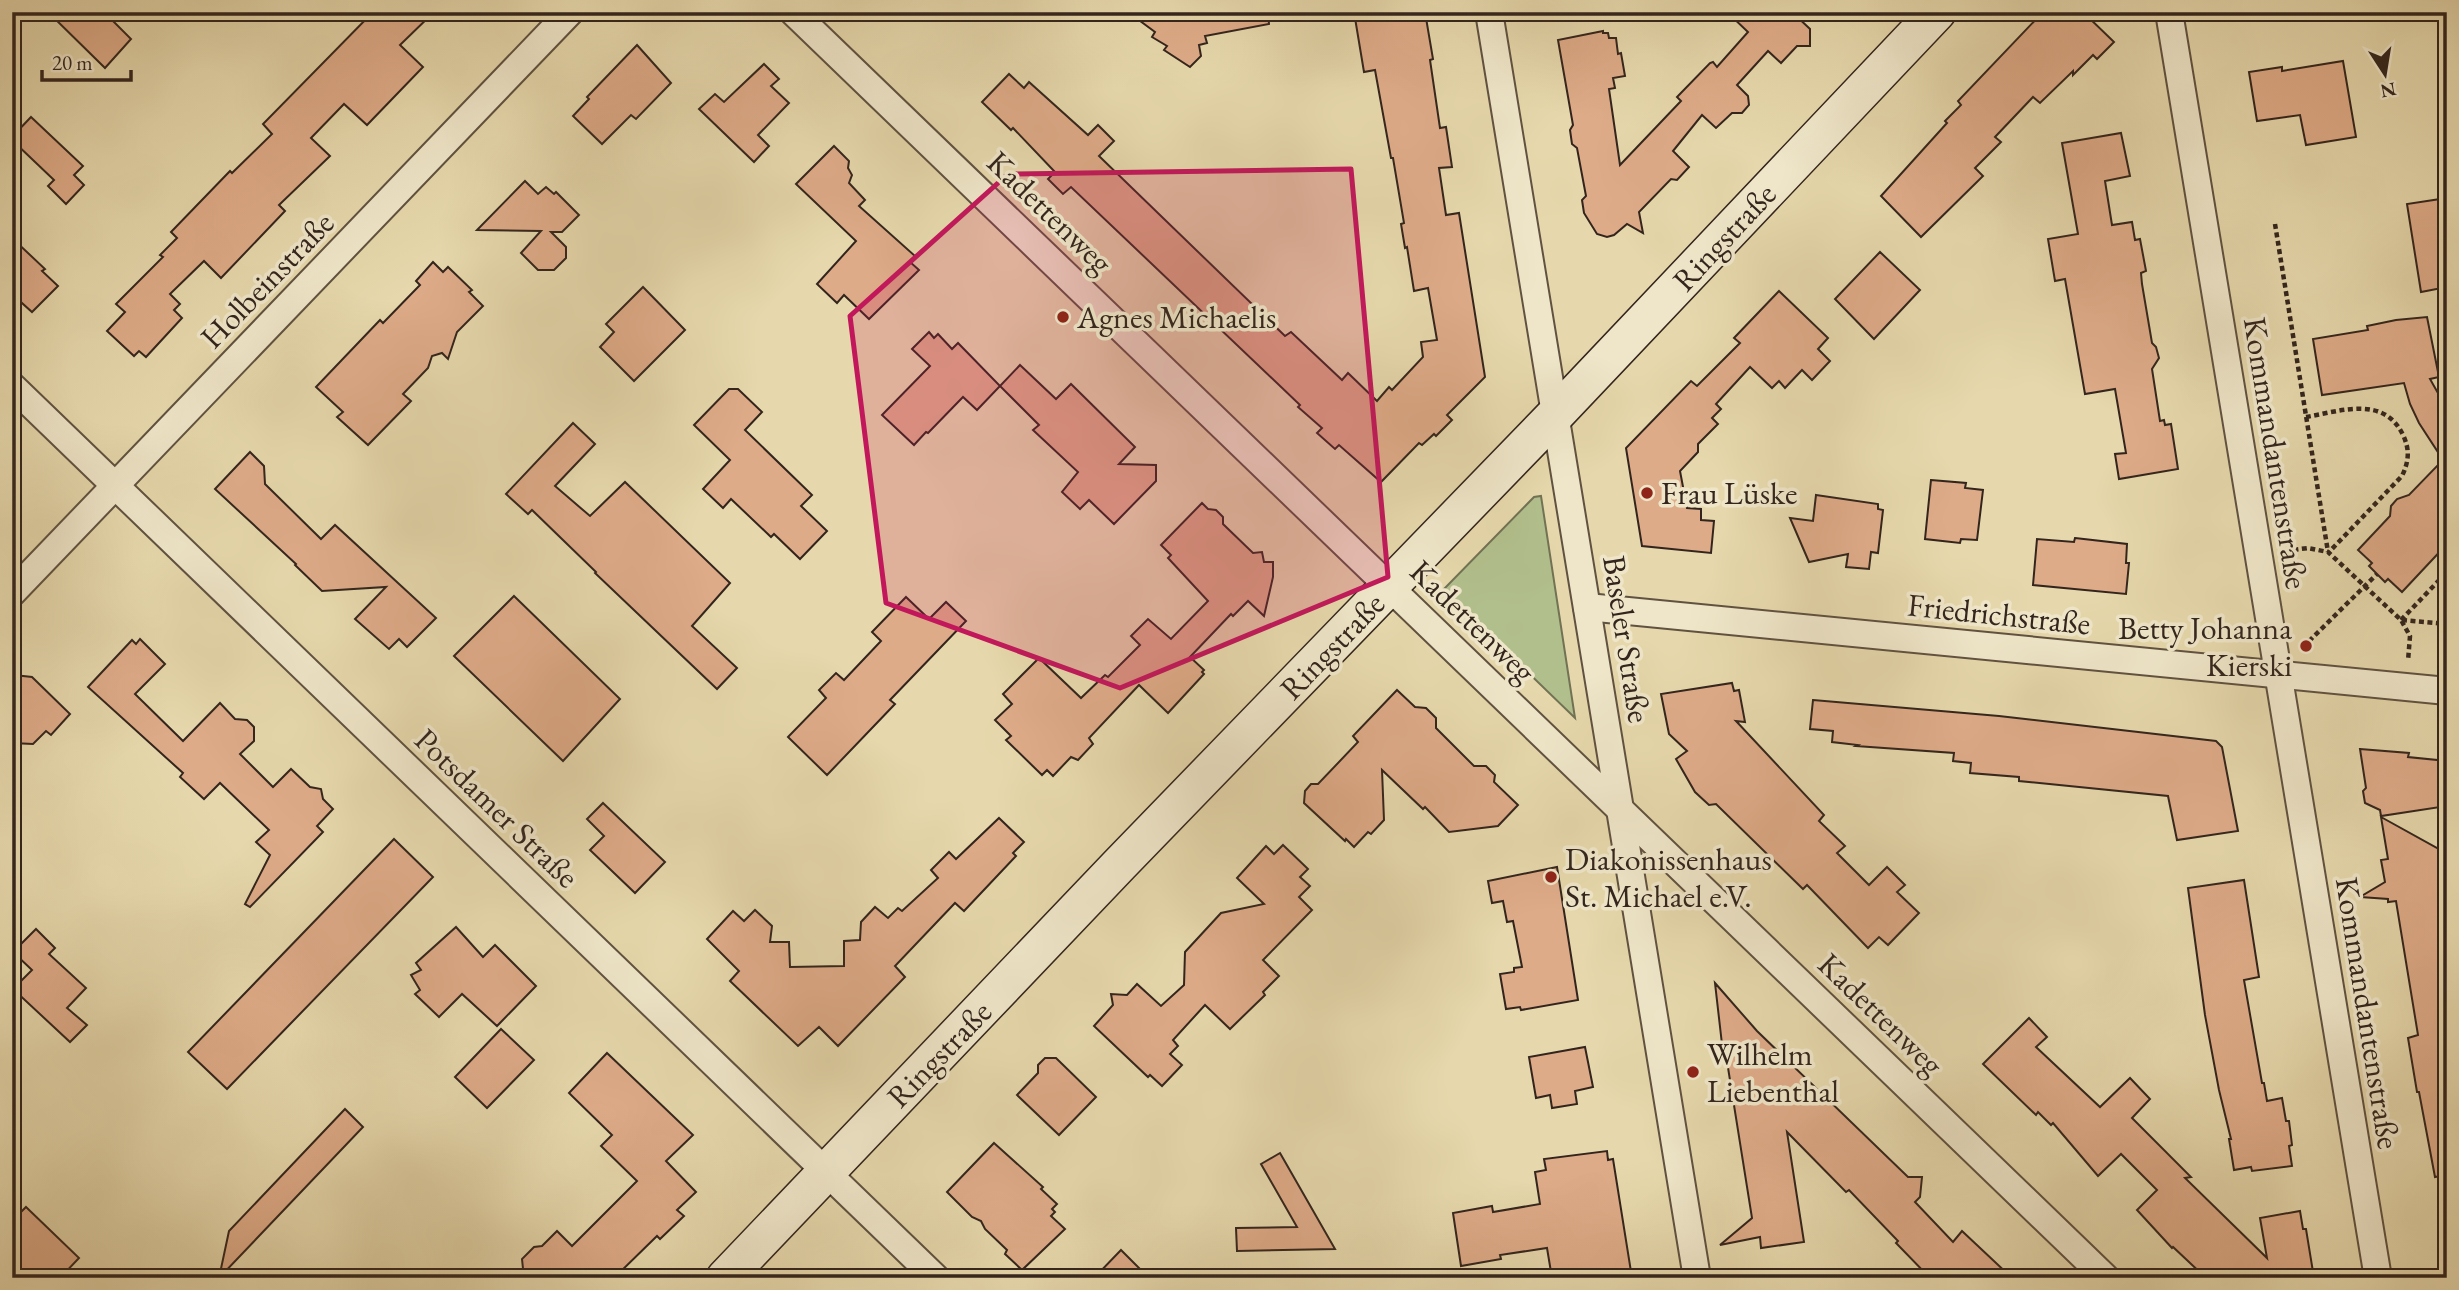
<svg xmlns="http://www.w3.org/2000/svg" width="2459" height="1290" font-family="'EB Garamond',serif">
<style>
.green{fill:#b1bf8c;stroke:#727254;stroke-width:2}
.building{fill:#deab88;stroke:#33251d;stroke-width:2}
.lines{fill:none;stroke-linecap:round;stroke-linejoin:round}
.street-casing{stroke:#605241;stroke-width:30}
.secondary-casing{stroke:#33251d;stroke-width:40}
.path{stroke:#33251d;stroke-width:4.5;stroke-dasharray:5 3.5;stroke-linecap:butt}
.street{stroke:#efe6c9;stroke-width:26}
.secondary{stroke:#efe6c9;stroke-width:37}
.marked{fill:#c2185b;fill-opacity:0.2;stroke:#c2185b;stroke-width:5;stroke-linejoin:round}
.poi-dot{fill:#8f2418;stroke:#efe6c9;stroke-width:2.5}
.labels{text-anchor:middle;stroke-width:7;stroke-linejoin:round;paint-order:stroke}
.street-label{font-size:32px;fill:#33251d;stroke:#efe6c9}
.poi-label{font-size:32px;fill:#33251d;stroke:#efe6c9;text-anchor:start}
</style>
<rect width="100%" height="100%" fill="#e6d8ac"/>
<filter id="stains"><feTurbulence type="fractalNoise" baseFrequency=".00286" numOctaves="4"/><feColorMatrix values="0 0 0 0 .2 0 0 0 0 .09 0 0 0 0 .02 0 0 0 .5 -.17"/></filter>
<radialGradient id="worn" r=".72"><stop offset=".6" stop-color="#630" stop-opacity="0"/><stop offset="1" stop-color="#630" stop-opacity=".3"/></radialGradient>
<polygon class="green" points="1541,496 1575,718 1443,590 1534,497"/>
<g class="building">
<polygon points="48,12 104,12 131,39 105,68"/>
<polygon points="373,12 434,12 400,45 423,67 367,125 344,104 311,138 330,156 279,205 285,211 221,278 204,261 170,294 180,304 174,310 182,318 146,357 139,351 134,356 107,331 125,312 116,304 163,257 160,255 177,238 171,232 230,171 232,173 272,134 263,124"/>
<polygon points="1128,12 1268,12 1269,24 1205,36 1207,43 1199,45 1201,56 1190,67 1164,50 1167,46 1152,37 1155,32"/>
<polygon points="1354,12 1425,12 1433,59 1430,60 1440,128 1446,127 1452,167 1439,168 1446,215 1459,213 1485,377 1447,415 1452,420 1436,436 1434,434 1422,445 1419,443 1381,482 1339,445 1335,449 1317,433 1322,428 1298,407 1300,405 1071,187 1063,194 1048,179 1055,172 1013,128 1011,130 982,102 1009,74 1024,88 1029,82 1088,135 1098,125 1114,141 1099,156 1285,336 1291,332 1342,380 1348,373 1377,401 1389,387 1392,390 1423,357 1421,342 1437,340 1428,288 1414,291 1407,247 1405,248 1401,224 1404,223 1393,158 1391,158 1375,70 1364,72"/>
<polygon points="1727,12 1792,12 1810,29 1810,46 1797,46 1781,63 1768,51 1737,85 1748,96 1749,105 1742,113 1732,113 1716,128 1702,115 1673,151 1689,167 1677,180 1671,179 1639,212 1643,233 1627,224 1614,235 1607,237 1597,234 1584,213 1582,200 1586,196 1577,148 1572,144 1570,130 1573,125 1558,40 1603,31 1603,33 1608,33 1609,38 1616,38 1618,54 1621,53 1625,76 1613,78 1615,88 1609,89 1620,165 1681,101 1677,97 1710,63 1713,62 1717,67 1748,32"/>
<polygon points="2043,12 2083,12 2114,42 2097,59 2093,55 2073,75 2073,71 2040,103 2033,97 1995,137 2001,142 1975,168 1983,176 1921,237 1881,196 1947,123 1945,121 1961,105 1958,101"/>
<polygon points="637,45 671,83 636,119 631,115 602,144 573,116 589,99 587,97"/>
<polygon points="2343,61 2356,137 2306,145 2300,115 2257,121 2249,72 2282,67 2282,71"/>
<polygon points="764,64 779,79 771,86 789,103 758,135 769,146 754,162 699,109 715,94 724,102"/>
<polygon points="31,117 83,166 74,175 84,185 66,204 48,186 54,180 12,140 12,137"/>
<polygon points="2121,133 2130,176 2105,181 2112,225 2132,222 2135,240 2140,239 2146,271 2141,273 2142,284 2152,343 2156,347 2159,358 2152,369 2160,421 2164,420 2165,425 2171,424 2178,469 2119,479 2115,454 2126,453 2115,389 2085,394 2065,279 2055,281 2048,239 2078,234 2062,143"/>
<polygon points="834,146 849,161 848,168 852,175 849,183 865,200 859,206 915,256 910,262 919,270 869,319 844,295 837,303 817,284 856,241 796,184"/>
<polygon points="525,181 538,194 546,187 554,194 556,192 579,215 562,232 551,232 566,247 566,258 554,270 538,270 521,253 541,231 477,230"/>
<polygon points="2447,198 2447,287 2421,292 2407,204"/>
<polygon points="12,238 45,269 42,271 58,286 32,312 12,294"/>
<polygon points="1880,252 1920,290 1874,339 1835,299"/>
<polygon points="433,262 443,272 448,267 472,290 469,292 483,306 457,332 448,359 442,353 432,356 428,368 403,394 411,401 368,445 337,417 343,412 316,387 380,320 383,323 420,285 416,281"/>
<polygon points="643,287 685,330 634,381 600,347 614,332 606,324"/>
<polygon points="1779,291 1828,338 1818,349 1830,361 1812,380 1802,370 1785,388 1779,381 1772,388 1750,367 1716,404 1721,409 1712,418 1718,424 1698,444 1698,452 1680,471 1687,508 1701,509 1701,520 1714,521 1711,553 1642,546 1626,448 1691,381 1697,386 1740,343 1734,338"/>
<polygon points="2427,317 2439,377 2430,379 2447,409 2447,544 2402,592 2388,579 2385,582 2369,566 2372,563 2358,550 2390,516 2391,506 2397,499 2409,495 2443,460 2419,423 2410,404 2404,383 2322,395 2313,339 2368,330 2367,326 2396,320"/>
<polygon points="929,332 934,338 938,334 952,349 958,343 1000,386 977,410 963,397 928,433 926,432 914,445 882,415 930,366 912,349"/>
<polygon points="1020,365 1056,399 1071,384 1135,447 1119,464 1156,465 1156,481 1114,524 1089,500 1080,509 1062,492 1078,472 1033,430 1039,425 1000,386"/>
<polygon points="729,389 738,389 762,412 745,430 812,495 801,506 827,531 800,559 774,534 771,537 731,499 723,508 703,489 730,460 694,425"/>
<polygon points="573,423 595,444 555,486 590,516 625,482 730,583 692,626 737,668 717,689 595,573 596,572 532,510 528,514 506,494"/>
<polygon points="250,452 264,466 265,484 321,539 335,525 436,618 407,647 399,639 389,649 355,619 386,587 322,591 295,565 296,564 215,489"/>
<polygon points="1931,480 1966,483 1965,488 1983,490 1977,540 1961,539 1960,543 1925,539"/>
<polygon points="1816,495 1878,504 1878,509 1883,510 1878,553 1871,552 1869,569 1846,567 1848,554 1809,562 1790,518 1813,521"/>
<polygon points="1202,503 1208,509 1216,510 1223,517 1223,524 1253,553 1262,552 1264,562 1273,562 1273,577 1264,616 1248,601 1233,616 1231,614 1190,657 1204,670 1202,672 1204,674 1168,713 1139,685 1089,738 1093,744 1078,760 1071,757 1053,776 1047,770 1042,775 1006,740 1011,736 995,720 1012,704 1003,694 1039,658 1081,698 1105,675 1108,677 1140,645 1131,636 1148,619 1171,639 1208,601 1168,558 1171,555 1161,545"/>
<polygon points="2075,538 2127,544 2126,563 2129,563 2126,594 2033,585 2037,539 2074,542"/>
<polygon points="514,596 620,699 563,761 454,656"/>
<polygon points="906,597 929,619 946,602 966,621 890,700 895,704 827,775 788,737 826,698 819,690 836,673 844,680 881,641 872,632"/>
<polygon points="140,639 165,664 135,694 183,741 220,703 235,719 247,720 254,727 254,741 240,754 273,787 291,769 310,787 321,789 323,799 333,809 317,826 323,832 250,907 245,904 270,855 256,842 269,830 220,783 204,799 180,777 183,773 88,687 132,640 136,644"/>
<polygon points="14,675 32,677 70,714 51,735 46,731 33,744 12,743"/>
<polygon points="1732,683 1734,691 1739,690 1745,722 1736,721 1824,815 1819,821 1845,846 1837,853 1869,885 1887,867 1905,885 1897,892 1919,913 1888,945 1879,937 1868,948 1807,885 1803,889 1716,804 1709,805 1695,792 1676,759 1687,751 1669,734 1661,694"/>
<polygon points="1397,690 1415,707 1426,708 1436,718 1436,728 1474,766 1486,766 1495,775 1494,782 1518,805 1498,826 1449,832 1425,807 1423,809 1382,770 1384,820 1371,834 1368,832 1354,847 1346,839 1345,841 1304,803 1305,791 1311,784 1318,784 1358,742 1353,736"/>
<polygon points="1813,700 1999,716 2216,741 2222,747 2238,831 2177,840 2168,796 2019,781 2019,777 1970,773 1971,763 1953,761 1954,753 1856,746 1858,745 1832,742 1833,731 1810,729"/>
<polygon points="2360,749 2409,753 2408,757 2447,761 2447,806 2381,816 2380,810 2365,803 2363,791 2366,788"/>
<polygon points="603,803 665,862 635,893 590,850 604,836 587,819"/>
<polygon points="2381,817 2444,852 2447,872 2447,1175 2435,1177 2419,1092 2417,1092 2408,1038 2418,1035 2396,901 2388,902 2388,899 2360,897 2385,882 2381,860 2388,859"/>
<polygon points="999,818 1024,842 1013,853 1016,856 964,911 955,903 895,966 905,977 838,1046 819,1027 798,1046 730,981 739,971 707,939 733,911 744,921 755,910 772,926 770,942 789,942 790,967 844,966 844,941 860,940 861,922 875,907 888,918 898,908 902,911 938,878 931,870 949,852 956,859"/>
<polygon points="394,839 433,877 227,1089 188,1052"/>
<polygon points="1283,845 1308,869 1300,877 1310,886 1299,897 1312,910 1263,960 1279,976 1263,992 1265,995 1230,1029 1205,1005 1173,1040 1178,1046 1170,1054 1182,1065 1162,1086 1150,1075 1148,1077 1094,1026 1113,1005 1111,994 1127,995 1137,984 1161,1006 1184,985 1185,952 1221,913 1264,904 1237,878 1266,846 1274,854"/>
<polygon points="1557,867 1578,1000 1521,1010 1520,1007 1506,1009 1500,974 1514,972 1514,968 1522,967 1513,921 1507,922 1503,901 1492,903 1488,881"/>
<polygon points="2244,880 2259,977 2244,980 2262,1083 2264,1083 2267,1101 2282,1098 2286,1121 2289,1121 2292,1145 2289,1146 2292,1166 2252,1171 2251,1167 2234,1170 2229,1139 2231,1139 2219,1090 2205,1015 2188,888"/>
<polygon points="456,927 483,957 495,945 536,986 497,1026 462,994 439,1017 415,994 420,990 411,975 421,970 416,963"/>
<polygon points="36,929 55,948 49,954 86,988 67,1008 87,1025 70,1042 13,989 32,970 13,952"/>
<polygon points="1715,983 1757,1031 1908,1177 1922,1177 1920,1197 1915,1202 1953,1242 1962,1231 2012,1278 1930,1278 1896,1243 1898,1241 1849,1190 1846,1192 1787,1132 1804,1242 1761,1248 1760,1237 1720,1245 1752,1218 1726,1055 1723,1053"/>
<polygon points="2029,1018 2047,1037 2036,1047 2100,1107 2130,1078 2150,1099 2132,1118 2191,1177 2185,1178 2267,1258 2260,1218 2300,1211 2303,1229 2306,1229 2314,1278 2206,1278 2173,1247 2172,1248 2137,1210 2157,1190 2121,1154 2098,1176 2053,1123 2051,1125 2038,1112 2036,1115 1983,1064"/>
<polygon points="501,1029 534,1060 487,1108 455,1077"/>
<polygon points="1585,1047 1593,1087 1575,1091 1577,1104 1552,1108 1550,1095 1536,1098 1529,1057"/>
<polygon points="607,1053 693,1135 666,1161 696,1192 677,1210 684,1216 660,1239 657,1236 614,1278 524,1278 522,1259 534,1247 542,1246 557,1231 572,1246 637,1181 601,1146 612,1135 569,1093"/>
<polygon points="1045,1058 1056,1058 1096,1097 1059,1135 1017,1095 1038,1073 1038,1065"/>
<polygon points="345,1109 363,1127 219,1278 229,1231"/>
<polygon points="994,1143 1043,1187 1041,1189 1057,1204 1052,1209 1055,1212 1051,1216 1065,1229 1022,1270 1005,1254 1007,1250 985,1229 981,1221 972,1217 947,1192"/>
<polygon points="1607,1151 1608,1160 1613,1159 1632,1278 1552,1278 1547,1248 1500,1255 1501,1259 1461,1266 1453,1213 1492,1206 1493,1212 1540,1204 1535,1172 1546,1170 1544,1159"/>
<polygon points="1280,1153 1335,1249 1237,1251 1236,1228 1297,1227 1261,1164"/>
<polygon points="26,1207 79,1258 60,1278 12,1278 12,1221"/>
<polygon points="1121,1250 1149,1278 1094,1278"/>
</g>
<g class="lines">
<defs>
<g id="street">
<polyline points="793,12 2106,1278"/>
<polyline points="1489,12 1697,1278"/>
<polyline points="2169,12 2378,1278"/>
<polyline points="12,386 936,1278"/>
<polyline points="12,593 570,12"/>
<polyline points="1587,607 2447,691"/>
</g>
<polyline id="secondary" points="725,1278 1120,864 1556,414 1937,12"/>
</defs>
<use href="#street" class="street-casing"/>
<use href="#secondary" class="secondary-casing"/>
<g class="path">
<polyline points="2275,224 2328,552"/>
<path d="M 2306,417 C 2341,411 2384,395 2403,435 C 2410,450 2409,461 2402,476 L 2329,552"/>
<polyline points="2285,551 2308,548 2328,552 2401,620 2410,636 2408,661"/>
<polyline points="2401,620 2447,572"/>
<polyline points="2402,620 2447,624"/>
<polyline points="2303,647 2377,574"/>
</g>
<use href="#street" class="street"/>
<use href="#secondary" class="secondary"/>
</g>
<path class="marked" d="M 1351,169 L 1388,577 L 1120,688 L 886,603 L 850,316 L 1008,174 Z"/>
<g class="poi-dot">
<circle cx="1063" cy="317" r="7"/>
<circle cx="1647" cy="493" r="7"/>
<circle cx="2306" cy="646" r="7"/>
<circle cx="1551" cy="877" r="7"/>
<circle cx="1693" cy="1072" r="7"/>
</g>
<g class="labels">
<g class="street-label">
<text transform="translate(1050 212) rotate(44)" y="11">Kadettenweg</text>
<text transform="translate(1724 237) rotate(-47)" y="11">Ringstraße</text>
<text transform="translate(267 280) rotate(-46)" y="11">Holbeinstraße</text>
<text transform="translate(2276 453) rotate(81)" y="11">Kommandantenstraße</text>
<text transform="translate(1999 614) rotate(6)" y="11">Friedrichstraße</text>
<text transform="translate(1473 621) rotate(44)" y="11">Kadettenweg</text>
<text transform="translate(1627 639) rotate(81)" y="11">Baseler Straße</text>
<text transform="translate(1332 646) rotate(-46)" y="11">Ringstraße</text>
<text transform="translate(497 808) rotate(44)" y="11">Potsdamer Straße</text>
<text transform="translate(2368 1013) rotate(81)" y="11">Kommandantenstraße</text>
<text transform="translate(1881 1014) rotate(44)" y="11">Kadettenweg</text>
<text transform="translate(939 1054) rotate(-46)" y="11">Ringstraße</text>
</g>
<g class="poi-label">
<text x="1077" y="328">Agnes Michaelis</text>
<text x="1661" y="504">Frau Lüske</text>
<text x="2292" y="639" text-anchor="end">Betty Johanna<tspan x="2292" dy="37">Kierski</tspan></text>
<text x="1565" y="870">Diakonissenhaus<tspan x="1565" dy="37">St. Michael e.V.</tspan></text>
<text x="1707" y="1065">Wilhelm<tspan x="1707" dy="37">Liebenthal</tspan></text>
</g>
</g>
<rect width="2459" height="1290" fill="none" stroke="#e6d8ac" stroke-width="42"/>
<rect x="14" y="14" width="2431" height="1262" fill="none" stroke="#33251d" stroke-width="3.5"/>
<rect x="21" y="21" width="2417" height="1248" fill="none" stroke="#33251d" stroke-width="2"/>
<g transform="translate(2385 74) rotate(168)" stroke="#efe6c9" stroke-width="5" paint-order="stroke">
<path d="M0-5L12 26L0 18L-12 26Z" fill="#33251d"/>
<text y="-10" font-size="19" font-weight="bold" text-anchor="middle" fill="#33251d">N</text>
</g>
<path d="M42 70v10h89v-10" fill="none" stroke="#33251d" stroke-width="3.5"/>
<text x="52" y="70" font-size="21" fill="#33251d" stroke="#efe6c9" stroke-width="5" paint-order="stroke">20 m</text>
<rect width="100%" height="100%" filter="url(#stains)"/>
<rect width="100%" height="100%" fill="url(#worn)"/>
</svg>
